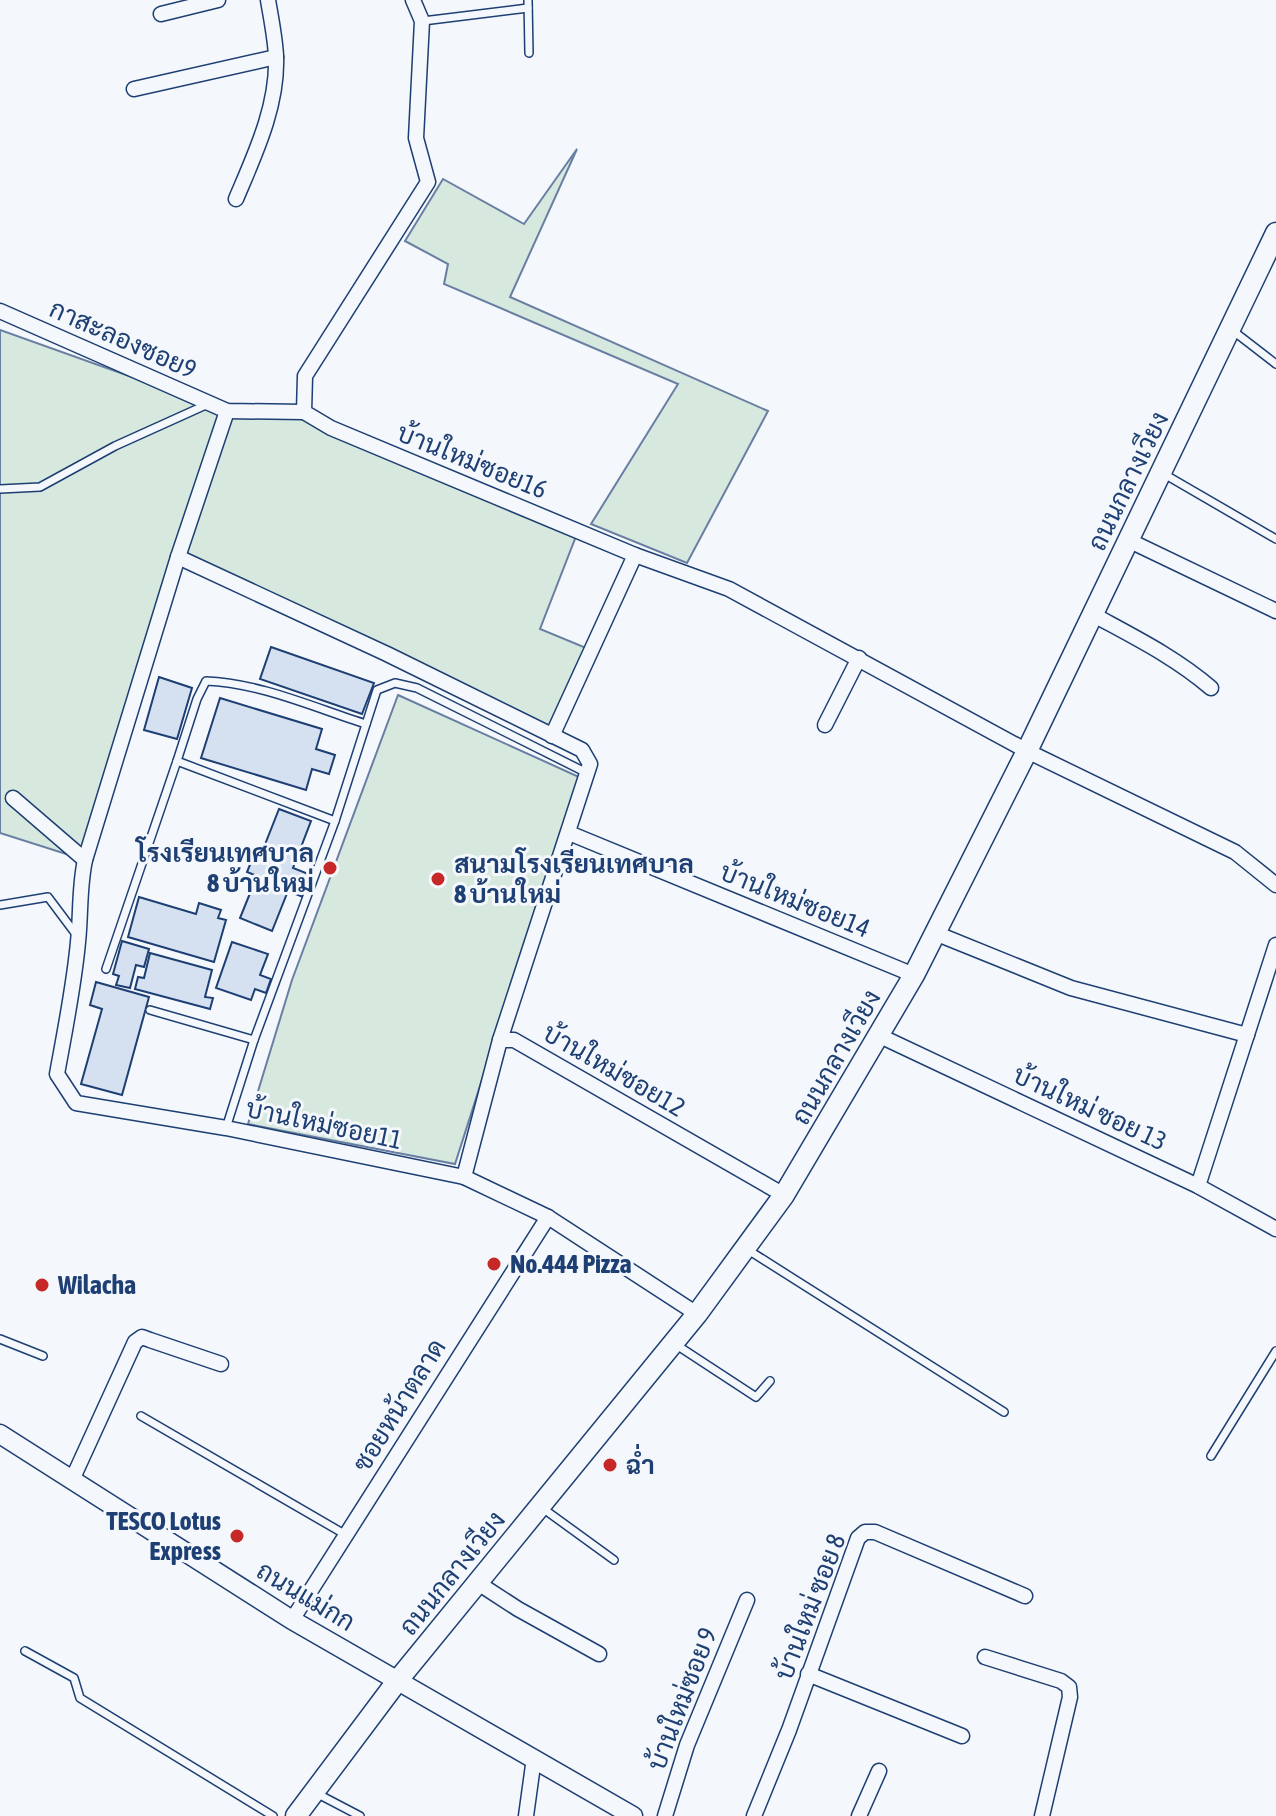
<svg xmlns="http://www.w3.org/2000/svg" width="1276" height="1816" font-family="'Asap Condensed',Sarabun,sans-serif">
<style>
.green{fill:#d7e8df;stroke:#687fa3;stroke-width:2}
.building{fill:#d5e0f0;stroke:#1d3f73;stroke-width:2}
.lines{fill:none;stroke-linecap:round;stroke-linejoin:round}
.service-casing{stroke:#1d3f73;stroke-width:10}
.minor-casing{stroke:#1d3f73;stroke-width:17}
.tertiary-casing{stroke:#1d3f73;stroke-width:21}
.secondary-casing{stroke:#1d3f73;stroke-width:23}
.service{stroke:#f4f7fb;stroke-width:7}
.minor{stroke:#f4f7fb;stroke-width:14}
.tertiary{stroke:#f4f7fb;stroke-width:18}
.secondary{stroke:#f4f7fb;stroke-width:20}
.poi-dot{fill:#c62828;stroke:#f4f7fb;stroke-width:3}
.labels{text-anchor:middle;stroke-width:6;stroke-linejoin:round;paint-order:stroke}
.street-label{font-size:26px;fill:#1d3f73;stroke:#f4f7fb}
.poi-label{font-size:26px;font-weight:bold;fill:#1d3f73;stroke:#f4f7fb;text-anchor:start}
</style>
<rect width="100%" height="100%" fill="#f4f7fb"/>
<g class="green">
<polygon points="577,149 510,297 768,411 687,563 591,524 678,384 444,284 448,264 405,241 443,179 524,224"/>
<polygon points="0,330 227,411 304,412 578,531 540,629 591,650 552,736 181,558 85,860 0,833"/>
<polygon points="398,695 579,777 455,1164 248,1124 292,980"/>
</g>
<g class="building">
<polygon points="271,647 374,683 362,714 260,679"/>
<polygon points="159,677 192,688 177,739 144,730"/>
<polygon points="220,698 322,729 316,749 335,755 329,774 312,769 306,790 201,758"/>
<polygon points="279,809 311,821 293,868 311,875 303,897 288,891 272,931 240,918 257,876 247,872 256,850 262,852"/>
<polygon points="139,897 196,914 199,903 221,910 218,918 226,920 214,962 128,937"/>
<polygon points="122,941 149,949 144,967 136,965 130,988 116,985 119,976 113,974"/>
<polygon points="232,942 268,954 260,975 271,979 266,993 255,989 251,1000 216,988"/>
<polygon points="150,953 212,970 205,997 213,998 210,1009 135,989 138,977 144,978"/>
<polygon points="96,982 149,997 122,1095 81,1084 102,1009 90,1005"/>
</g>
<g class="lines">
<defs>
<g id="service">
<polyline points="528,0 529,53"/>
<polyline points="423,21 528,8"/>
<polyline points="1232,330 1276,364"/>
<polyline points="1164,474 1276,539"/>
<polyline points="0,489 40,487 115,446 208,404"/>
<path d="M 335,821 L 177,761 L 197,699 L 206,681 C 260,683 315,708 366,724"/>
<polyline points="0,905 48,897 78,937"/>
<polyline points="106,969 177,761"/>
<polyline points="150,1010 254,1040"/>
<polyline points="226,1128 254,1040 335,821 377,690 395,683 417,688 587,773"/>
<polyline points="745,1248 1004,1412"/>
<polyline points="0,1339 43,1356"/>
<polyline points="675,1344 756,1397 770,1381"/>
<polyline points="141,1416 346,1535"/>
<polyline points="1211,1456 1276,1351"/>
<polyline points="541,1507 614,1560"/>
<polyline points="25,1651 74,1678 80,1698 273,1816"/>
<polyline points="316,1793 360,1816"/>
</g>
<g id="minor">
<polyline points="413,0 422,21 416,138 428,182 305,376 304,412 331,428 635,555 729,589 1027,751 1235,852 1276,885"/>
<polyline points="161,14 218,0"/>
<polyline points="134,89 276,57"/>
<path d="M 236,199 C 255,154 278,106 276,56 C 275,37 271,18 268,0"/>
<polyline points="0,311 227,411 304,412"/>
<path d="M 227,411 L 178,557 L 85,860 C 79,888 81,914 78,942 C 74,986 65,1030 57,1074 L 76,1103 L 226,1128 L 464,1177 L 548,1217 L 697,1314"/>
<polyline points="1128,540 1276,611"/>
<polyline points="178,557 387,654 582,750 590,764 500,1040"/>
<path d="M 1092,614 C 1134,637 1175,657 1211,688"/>
<polyline points="825,725 859,658"/>
<polyline points="552,736 635,555"/>
<polyline points="13,798 85,860"/>
<polyline points="569,833 914,975"/>
<polyline points="935,933 1071,988 1247,1035"/>
<polyline points="880,1036 1198,1186 1276,1229"/>
<polyline points="464,1177 500,1040 514,1040 784,1195"/>
<polyline points="1198,1186 1276,945"/>
<polyline points="72,1480 135,1342 142,1337 150,1340 221,1364"/>
<polyline points="478,1583 518,1609 599,1654"/>
<polyline points="292,1620 548,1217"/>
<polyline points="985,1657 1061,1681 1069,1687 1070,1697 1042,1816"/>
<polyline points="808,1674 962,1736"/>
<polyline points="526,1816 534,1758"/>
<polyline points="665,1816 687,1745 747,1600"/>
<polyline points="754,1816 789,1730 858,1538 865,1532 875,1532 1025,1596"/>
<polyline points="859,1816 879,1771"/>
</g>
<polyline id="tertiary" points="0,1434 292,1620 633,1816"/>
<polyline id="secondary" points="296,1816 398,1680 697,1314 784,1195 914,975 1027,751 1276,233"/>
</defs>
<use href="#service" class="service-casing"/>
<use href="#minor" class="minor-casing"/>
<use href="#tertiary" class="tertiary-casing"/>
<use href="#secondary" class="secondary-casing"/>
<use href="#service" class="service"/>
<use href="#minor" class="minor"/>
<use href="#tertiary" class="tertiary"/>
<use href="#secondary" class="secondary"/>
</g>
<g class="poi-dot">
<circle cx="330" cy="868" r="8"/>
<circle cx="438" cy="879" r="8"/>
<circle cx="494" cy="1264" r="8"/>
<circle cx="42" cy="1285" r="8"/>
<circle cx="610" cy="1465" r="8"/>
<circle cx="237" cy="1536" r="8"/>
</g>
<g class="labels">
<g class="street-label">
<text transform="translate(123 339) rotate(24)" y="9">กาสะลองซอย9</text>
<text transform="translate(472 461) rotate(22)" y="9">บ้านใหม่ซอย16</text>
<text transform="translate(1128 481) rotate(-64)" y="9">ถนนกลางเวียง</text>
<text transform="translate(795 900) rotate(22)" y="9">บ้านใหม่ซอย14</text>
<text transform="translate(836 1057) rotate(-60)" y="9">ถนนกลางเวียง</text>
<text transform="translate(614 1070) rotate(30)" y="9">บ้านใหม่ซอย12</text>
<text transform="translate(1090 1108) rotate(25)" y="9">บ้านใหม่ ซอย 13</text>
<text transform="translate(324 1124) rotate(12)" y="9">บ้านใหม่ซอย11</text>
<text transform="translate(399 1405) rotate(-58)" y="9">ซอยหน้าตลาด</text>
<text transform="translate(452 1573) rotate(-51)" y="9">ถนนกลางเวียง</text>
<text transform="translate(306 1596) rotate(31)" y="9">ถนนแม่กก</text>
<text transform="translate(810 1607) rotate(-69)" y="9">บ้านใหม่ ซอย 8</text>
<text transform="translate(682 1699) rotate(-69)" y="9">บ้านใหม่ซอย 9</text>
</g>
<g class="poi-label">
<text x="314" y="862" text-anchor="end">โรงเรียนเทศบาล<tspan x="314" dy="30">8 บ้านใหม่</tspan></text>
<text x="454" y="873">สนามโรงเรียนเทศบาล<tspan x="454" dy="30">8 บ้านใหม่</tspan></text>
<text x="510" y="1273">No.444 Pizza</text>
<text x="58" y="1294">Wilacha</text>
<text x="626" y="1474">ฉ่ำ</text>
<text x="221" y="1530" text-anchor="end">TESCO Lotus<tspan x="221" dy="30">Express</tspan></text>
</g>
</g>
</svg>
